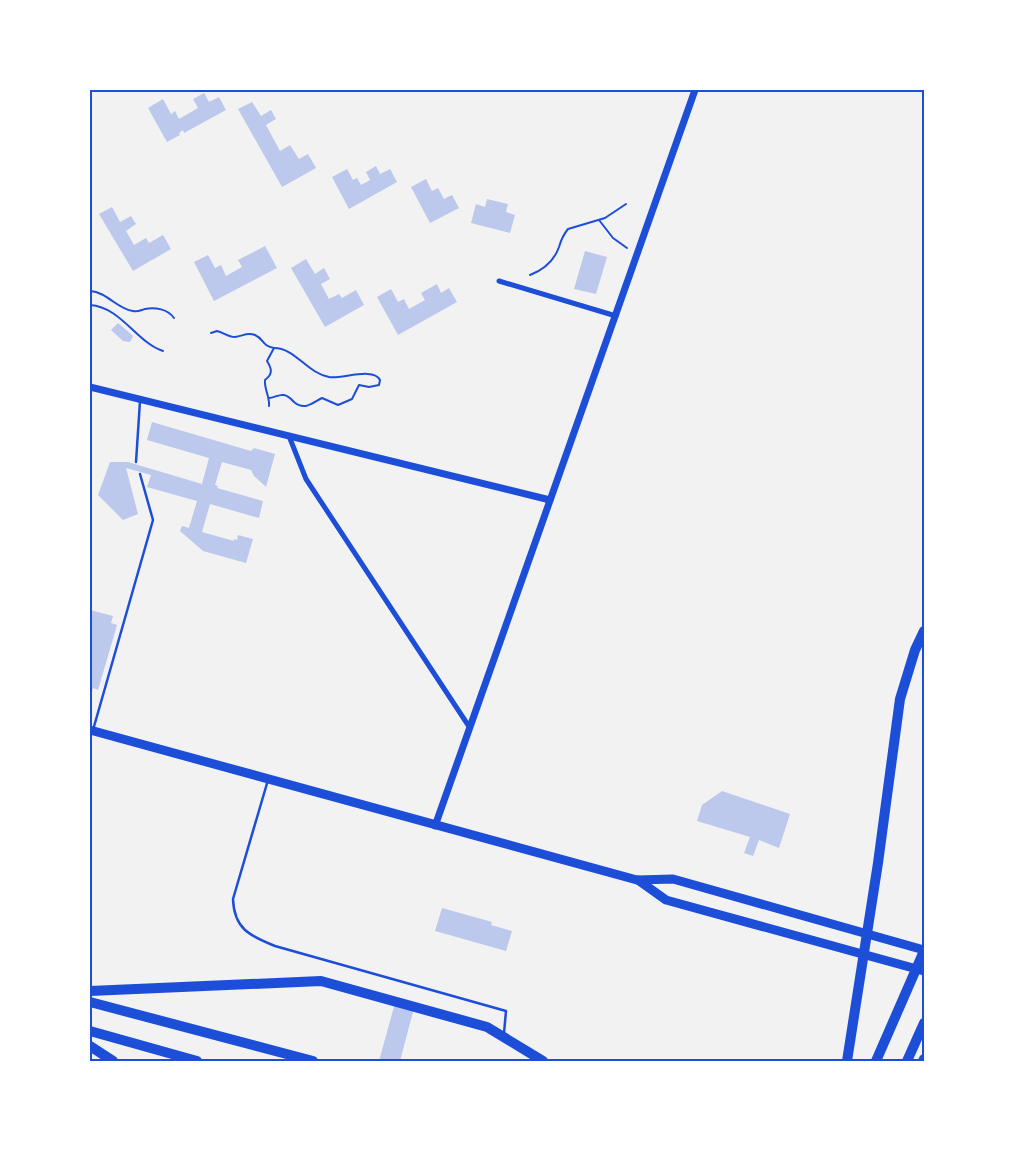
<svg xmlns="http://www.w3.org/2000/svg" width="1014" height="1151" font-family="'Space Grotesk',sans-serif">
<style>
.building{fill:#bdc9ec}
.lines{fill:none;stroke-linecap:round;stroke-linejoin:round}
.path{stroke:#1d4ed8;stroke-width:2}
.service{stroke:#1d4ed8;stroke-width:2.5}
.minor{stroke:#1d4ed8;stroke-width:5}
.tertiary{stroke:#1d4ed8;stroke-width:7}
.primary{stroke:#1d4ed8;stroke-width:9}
.motorway{stroke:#1d4ed8;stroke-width:10}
.neatline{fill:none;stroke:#1d4ed8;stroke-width:2}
</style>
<rect width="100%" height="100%" fill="#f2f2f2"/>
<g class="building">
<polygon points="204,93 209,102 219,97 226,110 184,133 183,130 179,133 180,135 167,142 148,108 163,99 171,114 175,111 179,119 198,108 193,99"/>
<polygon points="252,102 261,116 271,110 276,119 266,125 280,151 290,145 299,159 308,154 316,168 282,187 238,109"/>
<polygon points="376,166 380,174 390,169 397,182 349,209 332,177 347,169 353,180 357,178 361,185 370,180 366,172"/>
<polygon points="426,179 432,191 438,188 444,199 452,195 459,208 430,223 411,187"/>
<polygon points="487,199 508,204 506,212 515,215 510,233 471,223 476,204 485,207"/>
<polygon points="112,207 120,222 131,216 136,224 126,231 134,245 146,238 149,243 163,235 171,249 133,271 99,214"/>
<polygon points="265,246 277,268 214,301 194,262 208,255 215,268 221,265 226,276 242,267 238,260"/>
<polygon points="585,251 607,257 596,294 574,289"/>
<polygon points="306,259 315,274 324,268 330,279 321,284 329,299 339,294 342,298 356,290 364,305 325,327 291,268"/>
<polygon points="437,284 441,293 449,288 457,302 398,335 377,297 391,289 398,302 404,299 409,309 425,300 421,293"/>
<polygon points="118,323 131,334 133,336 131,341 129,342 123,341 111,330"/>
<polygon points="152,422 251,451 254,448 275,454 266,487 254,476 251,470 222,462 215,485 218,486 217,488 263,501 259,518 210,504 202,532 234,541 234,539 237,540 238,535 253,539 246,563 203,551 180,531 182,526 189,528 197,501 147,487 151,475 126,468 138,514 123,520 98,495 110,462 128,462 202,484 209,458 147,440"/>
<polygon points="90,610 113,616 111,623 117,625 98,690 93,688 91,695"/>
<polygon points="722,791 790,814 779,848 759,840 753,856 744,853 750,837 697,821 702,805"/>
<polygon points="442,908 492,922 491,925 512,931 506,951 435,931"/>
<polygon points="395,1003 414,1008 400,1061 379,1061"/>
</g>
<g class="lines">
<g class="path">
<polyline points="599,220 613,238 627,248"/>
<path d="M 530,275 C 543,270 554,261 559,247 C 561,240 563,235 568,229 L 605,218 L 626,204"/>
<path d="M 90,291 C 107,292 117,309 133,311 C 138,312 141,310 145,309 C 155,307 168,309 174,318"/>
<path d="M 90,305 C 121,307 136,342 163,351"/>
<path d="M 211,333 L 217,331 C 223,332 228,337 235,337 C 243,336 247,332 255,335 C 264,339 262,346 274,348 L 267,361 C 272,369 273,374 265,380 C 264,389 270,397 269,406"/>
<path d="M 269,398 C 274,398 279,394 284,395 C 289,396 291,399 294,402 C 305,411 312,403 322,398 L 338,405 L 352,399 L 359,385 L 369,387 L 379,385 L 380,380 C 374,367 342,379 329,377 C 307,373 295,348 274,348"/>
</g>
<g class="service">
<polyline points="136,462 140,401"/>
<polyline points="93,730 153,520 140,474"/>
<path d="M 268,780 L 233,899 C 234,929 250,936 275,946 L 506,1011 L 504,1033"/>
</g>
<g class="minor">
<polyline points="499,281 616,316"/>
<polyline points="289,436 306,479 470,728"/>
</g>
<g class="tertiary">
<polyline points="90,387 550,500"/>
<polyline points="435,826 695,90"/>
</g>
<g class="primary">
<polyline points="90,730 637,880 673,879 924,950"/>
<polyline points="638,880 666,900 924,971"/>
</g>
<g class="motorway">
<polyline points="90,991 321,981 487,1027 543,1061"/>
<polyline points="90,1002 313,1061"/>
<polyline points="90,1031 197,1061"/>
<polyline points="90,1046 113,1061"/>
<polyline points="847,1061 878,863 900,699 915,650 924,631"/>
<polyline points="876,1061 924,951"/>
<polyline points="907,1061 924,1023"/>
<polyline points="923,1061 924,1059"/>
</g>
</g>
<rect width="1014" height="1151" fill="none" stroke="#ffffff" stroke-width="182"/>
<rect x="91" y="91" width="832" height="969" class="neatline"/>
</svg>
